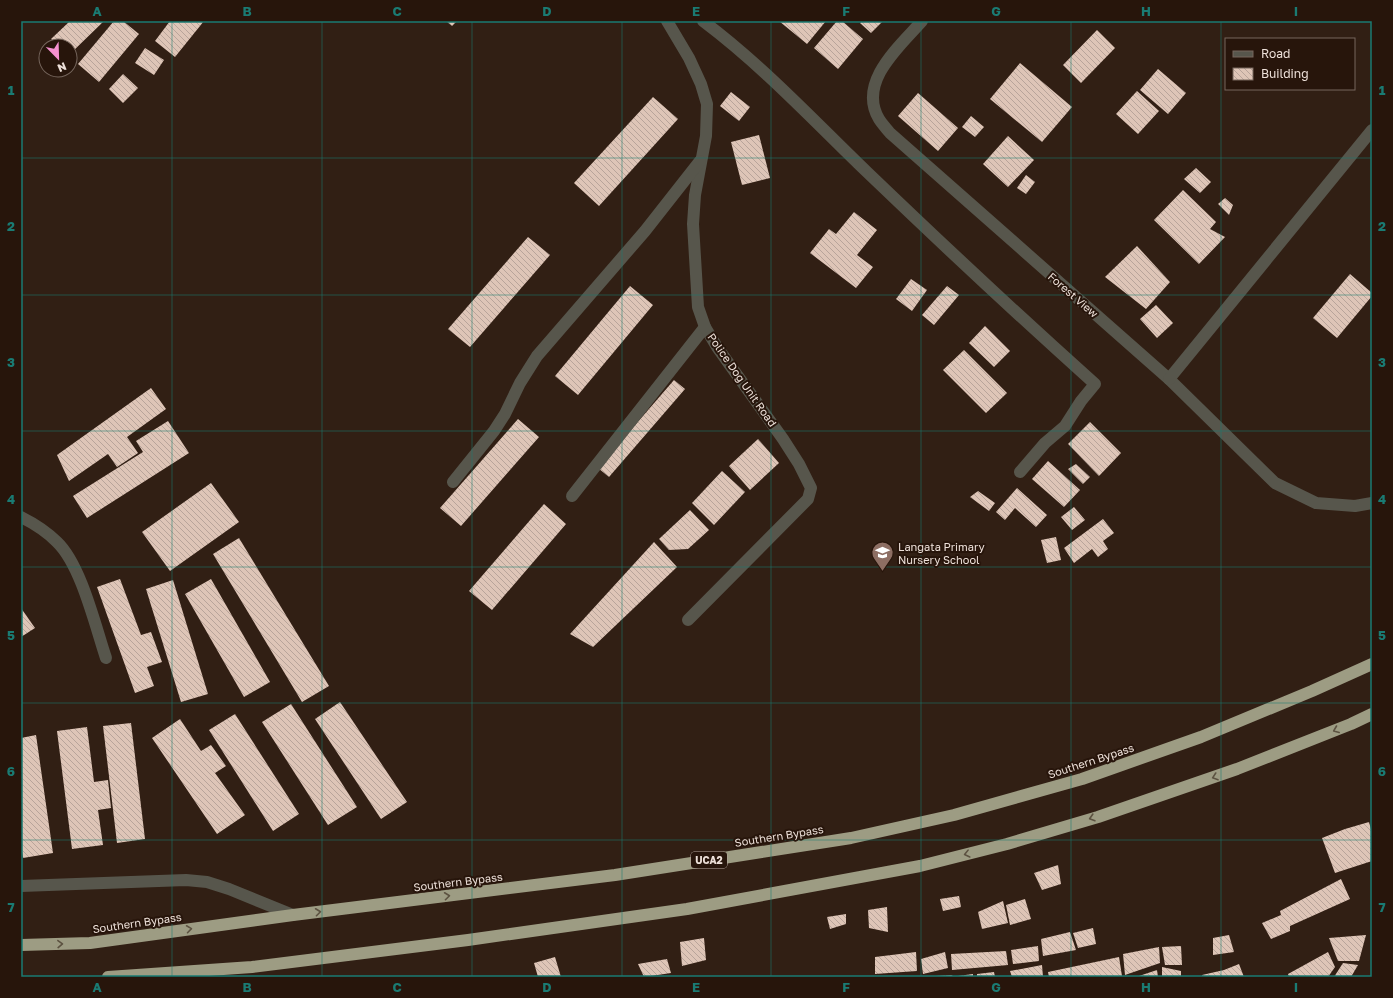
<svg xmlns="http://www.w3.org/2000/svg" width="1393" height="998" font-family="'Golos Text',sans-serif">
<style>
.building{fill:url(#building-back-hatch)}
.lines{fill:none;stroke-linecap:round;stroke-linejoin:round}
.lane{stroke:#57564c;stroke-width:12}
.street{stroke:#57564c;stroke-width:12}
.highway{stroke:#9d9c83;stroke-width:12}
.oneway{stroke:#5c5241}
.grid{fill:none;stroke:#1a7b73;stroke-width:1;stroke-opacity:0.55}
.labels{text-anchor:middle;stroke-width:4;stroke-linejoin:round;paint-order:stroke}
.shield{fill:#27150b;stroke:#b2a39b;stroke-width:1}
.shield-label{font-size:10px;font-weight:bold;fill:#ede0d9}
.street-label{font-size:11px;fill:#ede0d9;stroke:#27150b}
.poi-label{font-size:11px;fill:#ede0d9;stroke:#27150b;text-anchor:start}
.neatline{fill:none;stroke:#1a7b73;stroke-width:1.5}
.grid-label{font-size:13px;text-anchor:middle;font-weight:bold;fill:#1a7b73}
</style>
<defs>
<pattern id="building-back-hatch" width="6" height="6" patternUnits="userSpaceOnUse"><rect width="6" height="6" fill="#dec5b7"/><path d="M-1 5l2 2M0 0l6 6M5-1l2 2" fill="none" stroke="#b8a49a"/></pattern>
</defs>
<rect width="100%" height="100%" fill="#311f14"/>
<g class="building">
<polygon points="70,21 104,21 70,54 70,46 58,46 51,39"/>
<polygon points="114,21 123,21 139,34 99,82 78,64"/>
<polygon points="170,21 204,21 175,57 155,41"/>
<polygon points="446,21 457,21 452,26"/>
<polygon points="779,21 826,21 807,44"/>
<polygon points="837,21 842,21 863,39 838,69 814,48"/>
<polygon points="862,21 883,21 871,33 860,23"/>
<polygon points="1097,30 1115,48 1081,83 1063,65"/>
<polygon points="145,48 164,60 154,75 135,63"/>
<polygon points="1020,63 1072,107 1042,142 990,99"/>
<polygon points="1158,69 1186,93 1168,114 1140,90"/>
<polygon points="123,74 138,88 123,103 109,89"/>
<polygon points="1137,91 1159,111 1138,134 1116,114"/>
<polygon points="731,92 750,107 739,121 720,106"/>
<polygon points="918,93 958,128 938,151 898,116"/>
<polygon points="653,97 678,119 599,206 574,183"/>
<polygon points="971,116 984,127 975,137 962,127"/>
<polygon points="759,135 770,178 742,185 731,142"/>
<polygon points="1008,136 1034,160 1008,187 983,164"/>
<polygon points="1196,168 1211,182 1200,193 1184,179"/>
<polygon points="1026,175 1035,182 1026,194 1017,188"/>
<polygon points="1183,190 1216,222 1210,229 1225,237 1199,264 1154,220"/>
<polygon points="1225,198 1233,205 1229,215 1218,204"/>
<polygon points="854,212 877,230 857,255 873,267 856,288 810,253 829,229 836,234"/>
<polygon points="528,237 550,255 470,347 448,329"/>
<polygon points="1137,246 1170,282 1146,309 1105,277"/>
<polygon points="1350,274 1372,293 1372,296 1337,338 1313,318"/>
<polygon points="911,279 927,290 912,311 896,299"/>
<polygon points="630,286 653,305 578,395 555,376"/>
<polygon points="947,286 959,295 934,325 922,315"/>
<polygon points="1156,305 1173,323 1157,338 1140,319"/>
<polygon points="985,326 1010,351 994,367 969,343"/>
<polygon points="964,350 1007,393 986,413 943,370"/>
<polygon points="674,380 685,389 609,477 598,468"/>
<polygon points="151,388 166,409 127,437 138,453 117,467 108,454 69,481 57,455"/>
<polygon points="518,419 539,437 461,526 440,508"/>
<polygon points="168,421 189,453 87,518 73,496 143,452 136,441"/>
<polygon points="1090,422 1121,453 1099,476 1068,444"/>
<polygon points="758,439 779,463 750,490 729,466"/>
<polygon points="1048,461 1080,490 1064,507 1032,479"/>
<polygon points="1076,464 1090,477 1083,484 1068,469"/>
<polygon points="722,471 745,492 714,525 692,503"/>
<polygon points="211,483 239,522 170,571 142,532"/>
<polygon points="1017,488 1047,515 1036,527 1015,508 1005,520 996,512"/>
<polygon points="978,491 995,503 989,511 970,497"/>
<polygon points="544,504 566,524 492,610 469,591"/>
<polygon points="1074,507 1085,520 1072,530 1061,517"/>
<polygon points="690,510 709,530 688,549 669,550 659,539"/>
<polygon points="1103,519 1114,533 1103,541 1108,549 1098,557 1092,549 1074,563 1064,548"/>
<polygon points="1056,537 1061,560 1047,563 1041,540"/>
<polygon points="239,538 329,686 302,702 213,554"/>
<polygon points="654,542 677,567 593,647 570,634"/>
<polygon points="120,579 141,635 151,632 162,662 147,667 154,686 135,693 97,587"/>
<polygon points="211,579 270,682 244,697 185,594"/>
<polygon points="173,580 208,694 181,702 146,589"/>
<polygon points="21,608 35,628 21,637"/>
<polygon points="340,702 407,802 381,819 315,719"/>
<polygon points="291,704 357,807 328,825 262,722"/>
<polygon points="235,714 299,814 273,831 209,730"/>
<polygon points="180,719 201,751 211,745 226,766 215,773 245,815 217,834 152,738"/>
<polygon points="131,723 145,839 117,843 103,726"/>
<polygon points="87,727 94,782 108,780 111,808 98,810 103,845 72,849 57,731"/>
<polygon points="36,735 53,853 23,858 21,845 21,738"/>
<polygon points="1369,822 1372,833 1372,861 1335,873 1322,838 1345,829"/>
<polygon points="1058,865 1061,884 1042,890 1034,873"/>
<polygon points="1341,879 1350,899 1290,926 1290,931 1271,939 1262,923 1281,915 1280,911"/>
<polygon points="959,896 961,907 943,911 940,899"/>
<polygon points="1025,899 1031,919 1010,925 1006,905"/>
<polygon points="1003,901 1008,923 982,929 978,912"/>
<polygon points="887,907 888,932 869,928 868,910"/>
<polygon points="846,914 846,924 830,929 827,917"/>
<polygon points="1093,928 1096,944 1078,948 1073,933"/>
<polygon points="1070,932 1076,950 1043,956 1041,939"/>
<polygon points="1229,935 1234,952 1213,955 1213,938"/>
<polygon points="1366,935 1359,961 1338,961 1329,938"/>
<polygon points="704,938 706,960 682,966 680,942"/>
<polygon points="1038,946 1039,961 1013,964 1011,950"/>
<polygon points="1181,946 1182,965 1165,965 1162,947"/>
<polygon points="1159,947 1160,963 1125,975 1123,954"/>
<polygon points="1006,951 1008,965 952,970 951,954"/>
<polygon points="916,952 917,971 875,974 875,957"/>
<polygon points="945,952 948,968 923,974 921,959"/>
<polygon points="1328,952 1335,967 1328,977 1289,977 1288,974"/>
<polygon points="555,957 561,977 538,977 534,963"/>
<polygon points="1119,957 1122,976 1049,977 1048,972"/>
<polygon points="667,959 671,973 644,977 638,964"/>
<polygon points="1343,963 1358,965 1351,977 1334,977"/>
<polygon points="1239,964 1244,977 1203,977 1202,975 1224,970"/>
<polygon points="1042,965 1043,977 1012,977 1010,971"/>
<polygon points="1162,967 1181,971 1181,977 1162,976"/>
<polygon points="1157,970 1158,977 1136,977"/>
<polygon points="994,972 995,977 977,977 977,974"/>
<polygon points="973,974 973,977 958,977 958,976"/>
<polygon points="952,975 953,977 936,977 936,976"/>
</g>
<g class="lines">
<polyline class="lane" points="572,496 705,327"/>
<g class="street">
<polyline points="667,21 689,58 701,84 707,104 706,136 695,195 693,224 698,307 705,327 717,347 783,439 799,464 811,488 808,499 688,620"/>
<path d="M 703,21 C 763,66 814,121 867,172 C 942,244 1018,315 1095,384 L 1081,401 L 1065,426 L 1045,443 L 1020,472"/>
<path d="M 922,21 C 900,46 857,82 879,119 C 882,124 887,129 890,133 L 1169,379 L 1275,483 L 1316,503 L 1355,506 L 1372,503"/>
<polyline points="1169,379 1372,130"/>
<polyline points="453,482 494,431 505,414 520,383 537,356 645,231 700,161"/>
<path d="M 21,517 C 33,523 47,532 57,542 C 81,565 95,625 106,658"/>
<polyline points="21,886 186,880 207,882 229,889 293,915"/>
</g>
<g class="highway">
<polyline points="21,945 90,943 293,915 615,875 851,838 954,815 1082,779 1201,737 1312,691 1372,664"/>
<polyline points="108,977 252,967 468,940 687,909 920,866 1007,844 1098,817 1237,769 1351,724 1372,714"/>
</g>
</g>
<defs><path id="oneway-chevron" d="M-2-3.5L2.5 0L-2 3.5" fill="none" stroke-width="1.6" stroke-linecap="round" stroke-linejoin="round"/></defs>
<g class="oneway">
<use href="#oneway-chevron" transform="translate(1336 730) rotate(158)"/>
<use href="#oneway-chevron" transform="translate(1215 777) rotate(161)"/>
<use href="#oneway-chevron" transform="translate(1092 818) rotate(163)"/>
<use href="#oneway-chevron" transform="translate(967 854) rotate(166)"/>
<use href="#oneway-chevron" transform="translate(447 896) rotate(-7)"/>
<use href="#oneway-chevron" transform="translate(318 912) rotate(-7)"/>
<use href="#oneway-chevron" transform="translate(189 929) rotate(-8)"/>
<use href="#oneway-chevron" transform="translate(60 944) rotate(-2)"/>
</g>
<path class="grid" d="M 172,21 L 172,977M 322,21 L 322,977M 472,21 L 472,977M 622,21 L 622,977M 771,21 L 771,977M 921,21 L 921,977M 1071,21 L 1071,977M 1221,21 L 1221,977M 21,158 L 1372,158M 21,295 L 1372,295M 21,431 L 1372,431M 21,567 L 1372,567M 21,703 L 1372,703M 21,840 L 1372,840"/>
<defs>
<symbol id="school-pin" viewBox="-11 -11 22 30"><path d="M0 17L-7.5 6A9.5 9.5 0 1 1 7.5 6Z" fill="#8d6e63" stroke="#27150b"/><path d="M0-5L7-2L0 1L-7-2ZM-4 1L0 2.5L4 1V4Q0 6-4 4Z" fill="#fff"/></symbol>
</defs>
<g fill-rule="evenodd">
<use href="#school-pin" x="870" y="540" width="25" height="34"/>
</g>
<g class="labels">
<rect class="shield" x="691" y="852" width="36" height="16" rx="3"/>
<g class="shield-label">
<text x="709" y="864">UCA2</text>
</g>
<g class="street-label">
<text transform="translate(1073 295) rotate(41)" y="4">Forest View</text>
<text transform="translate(742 380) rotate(55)" y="4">Police Dog Unit Road</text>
<text transform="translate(1091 761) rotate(-18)" y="4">Southern Bypass</text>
<text transform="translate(779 836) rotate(-9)" y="4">Southern Bypass</text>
<text transform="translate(458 882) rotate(-7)" y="4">Southern Bypass</text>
<text transform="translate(137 923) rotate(-8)" y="4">Southern Bypass</text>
</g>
<g class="poi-label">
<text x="898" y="551">Langata Primary<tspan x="898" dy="13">Nursery School</tspan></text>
</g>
</g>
<rect width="1393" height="998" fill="none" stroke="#27150b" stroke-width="44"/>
<rect x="1225" y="38" width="130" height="52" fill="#27150b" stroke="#76665d"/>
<rect x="1233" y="51" width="20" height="6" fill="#57564c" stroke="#76665d"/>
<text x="1261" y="58" font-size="12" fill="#ede0d9">Road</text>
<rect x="1233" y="68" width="20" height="12" fill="url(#building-back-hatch)" stroke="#76665d"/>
<text x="1261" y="78" font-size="12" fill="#ede0d9">Building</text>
<g transform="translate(58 58) rotate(157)"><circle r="19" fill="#27150b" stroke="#76665d"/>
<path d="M0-3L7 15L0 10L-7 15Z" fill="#f690d0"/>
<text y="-6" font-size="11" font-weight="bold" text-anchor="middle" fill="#ede0d9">N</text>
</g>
<rect x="22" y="22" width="1349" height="954" class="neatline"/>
<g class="grid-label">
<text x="97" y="16">A</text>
<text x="247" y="16">B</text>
<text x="397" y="16">C</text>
<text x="547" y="16">D</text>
<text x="696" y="16">E</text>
<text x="846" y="16">F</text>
<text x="996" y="16">G</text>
<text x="1146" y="16">H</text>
<text x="1296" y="16">I</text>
<text x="11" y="95">1</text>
<text x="1382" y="95">1</text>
<text x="11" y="231">2</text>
<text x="1382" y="231">2</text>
<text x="11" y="367">3</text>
<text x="1382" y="367">3</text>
<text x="11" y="504">4</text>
<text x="1382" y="504">4</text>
<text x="11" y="640">5</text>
<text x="1382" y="640">5</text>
<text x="11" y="776">6</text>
<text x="1382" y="776">6</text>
<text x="11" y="912">7</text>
<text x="1382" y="912">7</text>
<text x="97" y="992">A</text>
<text x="247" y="992">B</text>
<text x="397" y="992">C</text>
<text x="547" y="992">D</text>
<text x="696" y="992">E</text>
<text x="846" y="992">F</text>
<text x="996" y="992">G</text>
<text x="1146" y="992">H</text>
<text x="1296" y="992">I</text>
</g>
</svg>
